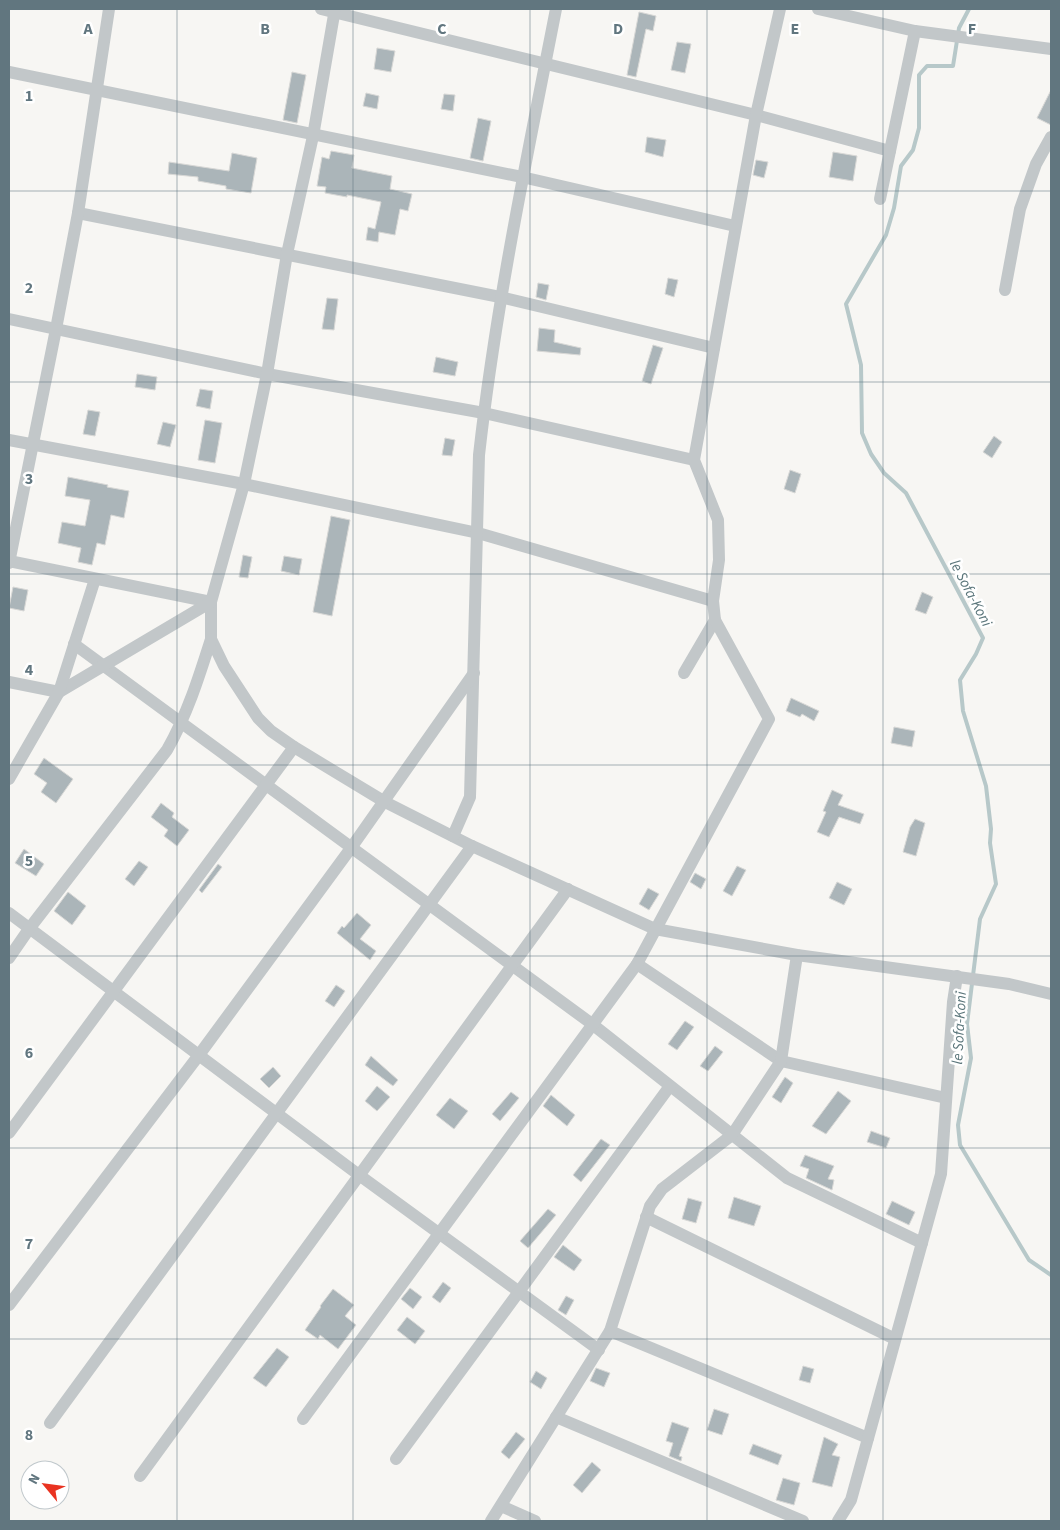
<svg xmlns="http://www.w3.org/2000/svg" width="1060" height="1530" font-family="'Source Sans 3',sans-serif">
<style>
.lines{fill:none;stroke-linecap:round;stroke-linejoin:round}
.stream{stroke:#b7c8c9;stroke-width:4}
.building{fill:#abb5b9;stroke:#d8d8d6}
.street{stroke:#c2c7c9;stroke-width:12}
.grid{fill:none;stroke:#61767f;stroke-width:1;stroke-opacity:0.55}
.labels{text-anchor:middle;stroke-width:5;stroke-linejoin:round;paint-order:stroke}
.water-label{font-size:15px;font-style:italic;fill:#5b767b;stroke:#fff}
.grid-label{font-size:16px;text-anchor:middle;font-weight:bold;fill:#61767f;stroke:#fff;stroke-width:5;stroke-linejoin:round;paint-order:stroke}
</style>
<rect width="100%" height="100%" fill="#f7f6f3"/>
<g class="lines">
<polyline class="stream" points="969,9 959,28 953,66 927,66 919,75 919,128 913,150 901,166 894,208 886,235 846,304 861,365 862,433 871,454 884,473 906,493 983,638 976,654 960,680 963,711 986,786 991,829 990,843 996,884 980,919 967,1024 971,1058 958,1125 960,1145 1029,1260 1051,1275"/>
</g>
<g class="building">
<polygon points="639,12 656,16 653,31 646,29 636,77 627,75"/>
<polygon points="677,42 691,44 685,73 671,70"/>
<polygon points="377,48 395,51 391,72 374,69"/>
<polygon points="292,72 306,75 297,123 283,120"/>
<polygon points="1051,90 1051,125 1037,118"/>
<polygon points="366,93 379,96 377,109 363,106"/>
<polygon points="444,94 455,95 453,111 441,109"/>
<polygon points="478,118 491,121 483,161 470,158"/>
<polygon points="647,137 666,140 663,157 645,152"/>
<polygon points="331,151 354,155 352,168 392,176 390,189 412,194 408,211 400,209 395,235 379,232 378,242 366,240 368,227 375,229 381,202 347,195 347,197 325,193 326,187 317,186 322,157 329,159"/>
<polygon points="833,152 857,156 853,181 829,177"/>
<polygon points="232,153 257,158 251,193 226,189 226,186 198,181 198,177 168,174 169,162 229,171"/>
<polygon points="756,160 768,162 764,178 753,175"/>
<polygon points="668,278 678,280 674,297 665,294"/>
<polygon points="538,283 549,285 546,300 536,297"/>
<polygon points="327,298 338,299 334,330 322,329"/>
<polygon points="539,328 555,330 554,342 581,348 580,355 537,351"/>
<polygon points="653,345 663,348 651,384 642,381"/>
<polygon points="436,357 458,362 455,376 433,372"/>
<polygon points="137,374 157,377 155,390 135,387"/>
<polygon points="200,389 213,391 210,409 196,406"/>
<polygon points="88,410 100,412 95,436 83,434"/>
<polygon points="205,420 222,423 215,463 198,460"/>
<polygon points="163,422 176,425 170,447 157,444"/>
<polygon points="994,436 1002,442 992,458 983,452"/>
<polygon points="445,438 455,440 452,456 442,455"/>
<polygon points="790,470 801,474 795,493 784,489"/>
<polygon points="68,477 108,485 107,487 129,491 124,518 111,515 105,545 97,543 92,565 78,562 81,548 58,543 62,522 85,526 90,500 65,496"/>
<polygon points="331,516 350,520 332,616 313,612"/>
<polygon points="243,555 252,557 248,578 239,577"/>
<polygon points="284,556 302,559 299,575 281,571"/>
<polygon points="13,587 28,590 24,611 9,608"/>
<polygon points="922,592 933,597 926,614 915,610"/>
<polygon points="791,698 819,711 814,721 802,714 800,717 786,711"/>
<polygon points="894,727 915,731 912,747 891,743"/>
<polygon points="44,758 73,779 56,803 41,792 47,783 34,774"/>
<polygon points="832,790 843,795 838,805 864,814 860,824 839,817 829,837 817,832 826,812 823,811"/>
<polygon points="161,803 174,813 172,817 189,830 177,846 164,836 168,830 151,817"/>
<polygon points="915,819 925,823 916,856 903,852 910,827"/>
<polygon points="24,849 44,864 36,876 15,863"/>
<polygon points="139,861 148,867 134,886 125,879"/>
<polygon points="218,864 222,867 202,893 199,890"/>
<polygon points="737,866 746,870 732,896 723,891"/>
<polygon points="695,873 706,879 701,889 690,882"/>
<polygon points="837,882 852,889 844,905 829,898"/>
<polygon points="648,888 659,894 649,910 639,904"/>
<polygon points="68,892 86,906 72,925 54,911"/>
<polygon points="357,913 371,925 360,939 376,951 370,960 337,933 342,926 344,928"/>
<polygon points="336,985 345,991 334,1007 325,1001"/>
<polygon points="685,1021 694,1027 677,1050 668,1044"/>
<polygon points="715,1046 723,1052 708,1071 700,1066"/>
<polygon points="371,1056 398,1080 393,1086 365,1065"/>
<polygon points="273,1067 281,1076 269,1088 260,1079"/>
<polygon points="785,1077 793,1083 781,1103 772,1097"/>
<polygon points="377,1086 390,1097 377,1111 365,1101"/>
<polygon points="838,1091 851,1101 826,1134 812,1126"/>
<polygon points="511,1092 519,1098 500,1121 492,1114"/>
<polygon points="551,1095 575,1115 567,1126 543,1106"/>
<polygon points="450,1098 468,1111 454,1129 436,1115"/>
<polygon points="871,1131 890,1138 886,1148 867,1142"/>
<polygon points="601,1139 610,1145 581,1182 573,1175"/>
<polygon points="805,1155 834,1166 828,1179 834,1180 832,1190 806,1178 809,1169 800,1166"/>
<polygon points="734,1197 761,1206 754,1226 728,1218"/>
<polygon points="688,1198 702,1202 696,1223 682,1219"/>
<polygon points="892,1201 915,1212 909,1225 886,1214"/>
<polygon points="548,1209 556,1215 528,1248 520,1241"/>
<polygon points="563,1245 582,1260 574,1271 554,1257"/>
<polygon points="443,1282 451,1288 440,1303 432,1297"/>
<polygon points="410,1288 422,1297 413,1309 401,1299"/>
<polygon points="333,1289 354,1305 345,1316 356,1325 338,1349 320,1335 318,1339 305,1330 321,1307 320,1306"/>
<polygon points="566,1296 574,1300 566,1315 558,1310"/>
<polygon points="407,1317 425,1331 415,1344 397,1330"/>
<polygon points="277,1348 289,1357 266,1387 253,1378"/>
<polygon points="803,1366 814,1369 810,1383 799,1380"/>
<polygon points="596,1368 610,1373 604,1387 590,1381"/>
<polygon points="536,1371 547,1378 541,1389 530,1382"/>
<polygon points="714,1409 729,1414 722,1435 707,1430"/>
<polygon points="672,1422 689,1428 679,1456 682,1457 681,1461 669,1456 673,1443 666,1441"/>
<polygon points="516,1432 525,1439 509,1459 501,1452"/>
<polygon points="824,1437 838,1444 832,1455 840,1457 832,1487 812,1482"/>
<polygon points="753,1444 782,1455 778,1465 749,1454"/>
<polygon points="592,1462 601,1470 582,1493 573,1485"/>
<polygon points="783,1478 800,1483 794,1505 776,1500"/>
</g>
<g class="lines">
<g class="street">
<polyline points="321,9 756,115 890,151"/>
<polyline points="818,9 915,31 1051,49"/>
<polyline points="9,72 522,177 735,226"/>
<polyline points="880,199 915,31"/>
<polyline points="78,213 500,297 714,348"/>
<polyline points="1005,290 1020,209 1036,164 1051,137"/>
<polyline points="9,319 267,374 484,413 694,460"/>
<polyline points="9,440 244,484 478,533 713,601"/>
<polyline points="9,561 211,602 211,639 224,666 258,718 271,731 294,747 385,802 472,846 655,929 797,955 1009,984 1051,994"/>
<polyline points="9,563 56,329 78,213 109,9"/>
<polyline points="74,644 592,1024 787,1178 922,1243"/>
<polyline points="684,673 715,620"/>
<polyline points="9,682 59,692 211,602 244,484 267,374 287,254 313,136 335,9"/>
<polyline points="9,779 59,692 95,579"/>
<path d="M 453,836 L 470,797 L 479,455 C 496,304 527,157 556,9"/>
<polyline points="9,913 359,1175 599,1350"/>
<path d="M 9,958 L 29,929 L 167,750 C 187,715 199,677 211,639"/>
<polyline points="637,964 781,1061 946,1098"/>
<polyline points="9,1133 294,747"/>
<polyline points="646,1217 895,1339"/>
<polyline points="9,1305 199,1055 351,848 474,673"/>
<polyline points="610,1331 868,1438"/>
<polyline points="556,1417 803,1521"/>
<polyline points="303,1419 637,964 769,719 715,620 713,601 719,560 718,520 694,460 756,115 780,9"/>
<polyline points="50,1423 472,846"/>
<polyline points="396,1459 670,1086"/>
<polyline points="140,1476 568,889"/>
<polyline points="501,1506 535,1521"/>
<polyline points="491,1521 610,1331 650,1206 662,1189 732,1135 781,1061 797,955"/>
<polyline points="838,1521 851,1500 941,1174 953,1002 957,976"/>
</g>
</g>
<path class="grid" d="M 177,9 L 177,1521M 353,9 L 353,1521M 530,9 L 530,1521M 707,9 L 707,1521M 883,9 L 883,1521M 9,191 L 1051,191M 9,382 L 1051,382M 9,574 L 1051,574M 9,765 L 1051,765M 9,956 L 1051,956M 9,1148 L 1051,1148M 9,1339 L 1051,1339"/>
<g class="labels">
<g class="water-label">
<text transform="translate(971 593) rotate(62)" y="5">le Sofa-Koni</text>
<text transform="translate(959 1028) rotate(-87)" y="5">le Sofa-Koni</text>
</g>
</g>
<g class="grid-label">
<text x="88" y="34">A</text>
<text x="265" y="34">B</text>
<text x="442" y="34">C</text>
<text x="618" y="34">D</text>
<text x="795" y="34">E</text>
<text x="972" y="34">F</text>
<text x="29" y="101">1</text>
<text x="29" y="293">2</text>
<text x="29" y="484">3</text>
<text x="29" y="675">4</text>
<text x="29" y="866">5</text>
<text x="29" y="1058">6</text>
<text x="29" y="1249">7</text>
<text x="29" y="1440">8</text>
</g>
<rect width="1060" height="1530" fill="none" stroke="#61767f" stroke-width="20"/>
<g transform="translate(45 1485) rotate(299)"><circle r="24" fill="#ffffff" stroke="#c0c8cc"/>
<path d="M0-4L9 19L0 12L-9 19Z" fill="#e93321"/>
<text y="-8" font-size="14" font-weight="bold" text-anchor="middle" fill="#61767f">N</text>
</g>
</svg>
